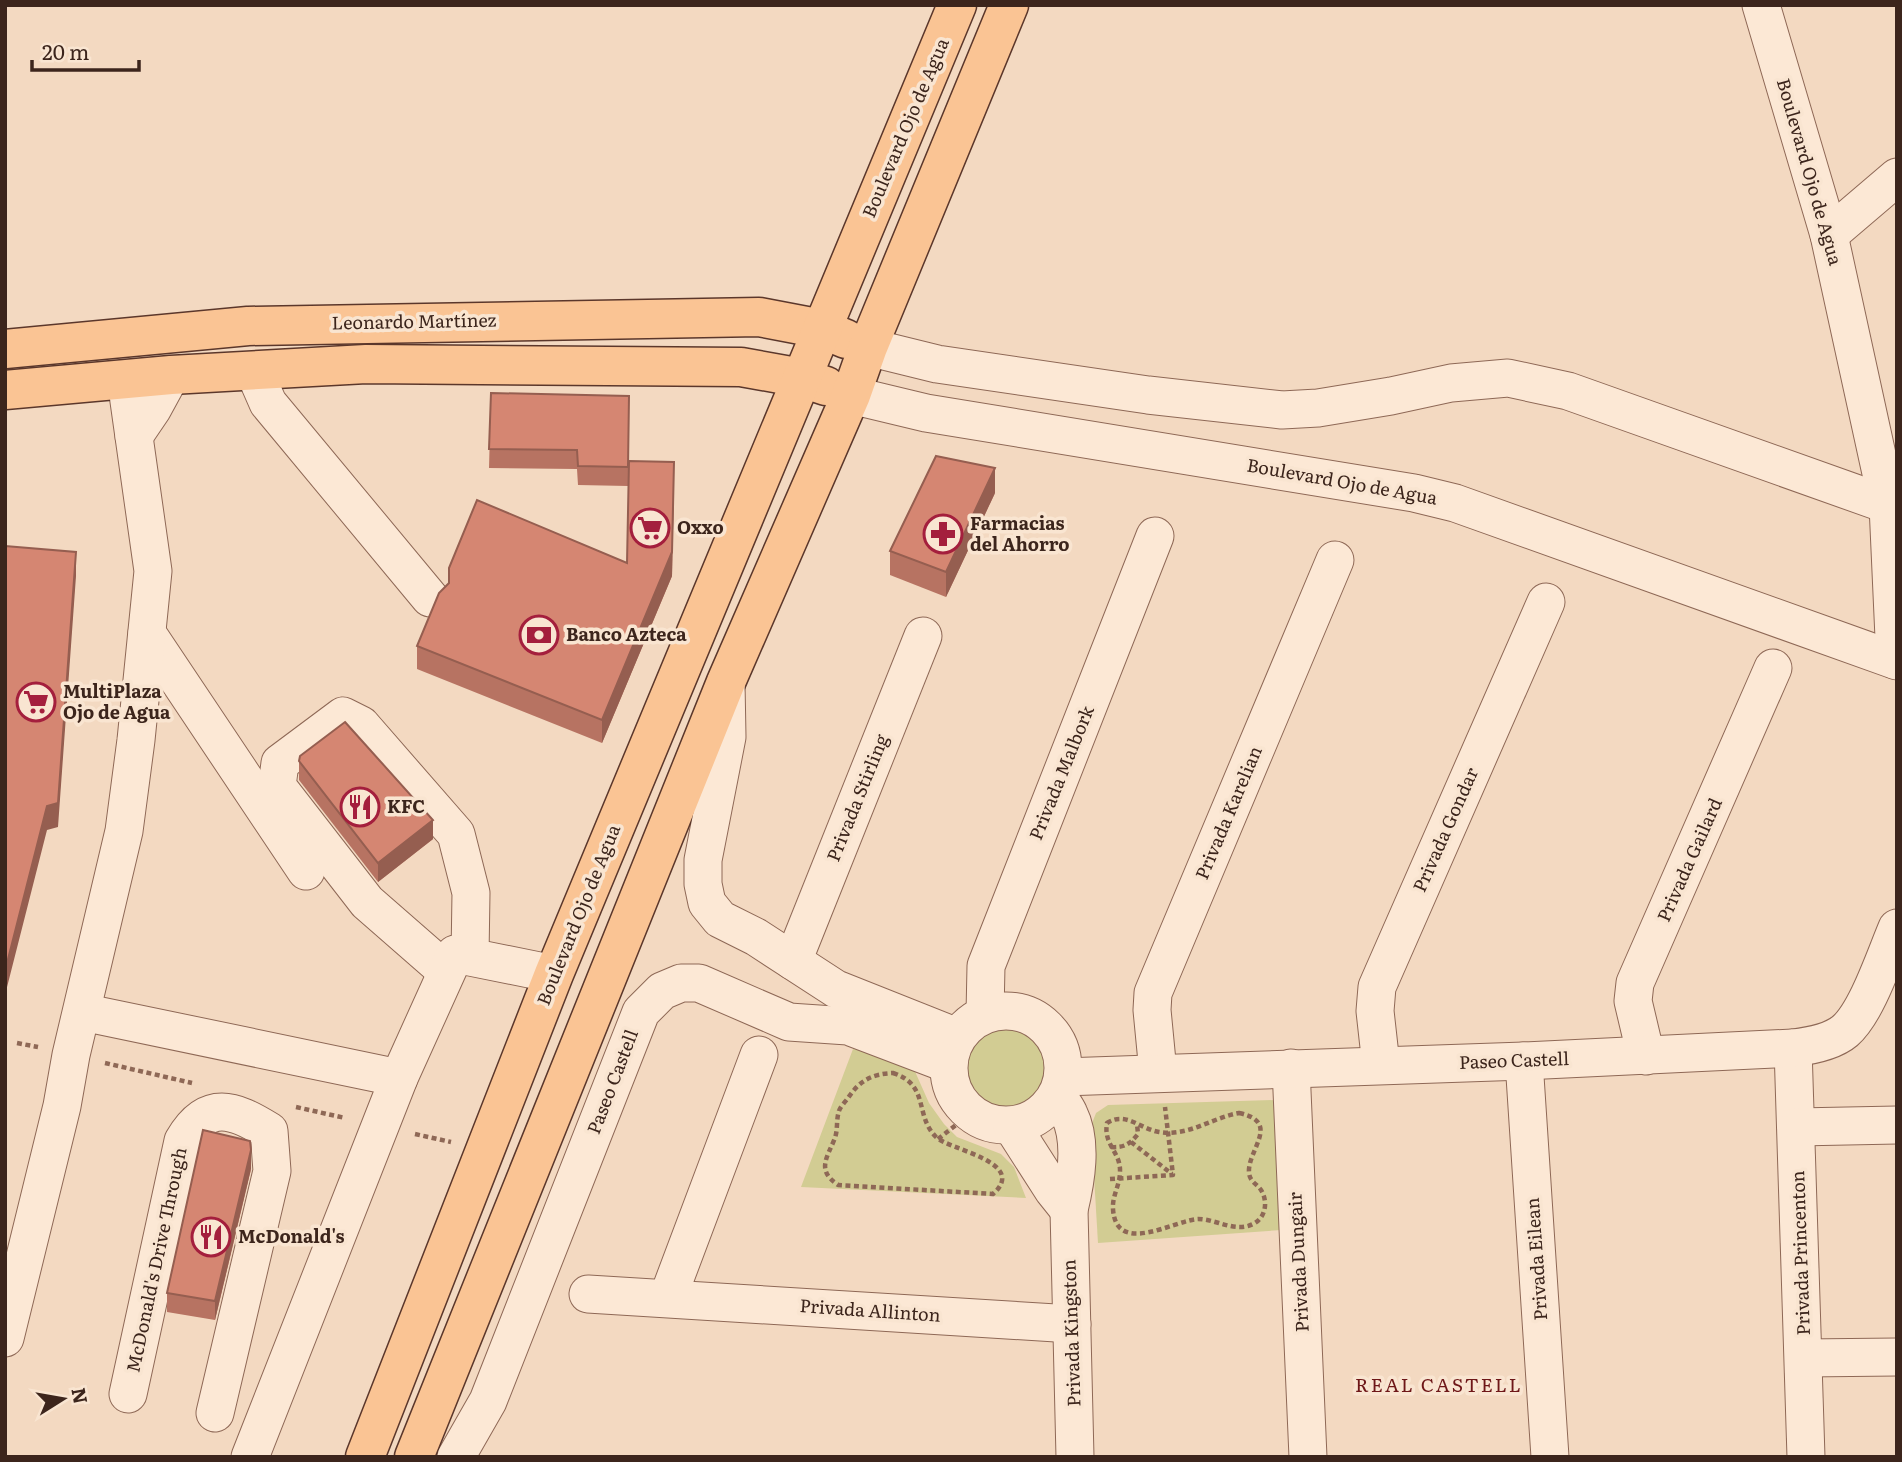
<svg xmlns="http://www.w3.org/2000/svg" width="1902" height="1462" font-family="Literata,serif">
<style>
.green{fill:#d2cc93}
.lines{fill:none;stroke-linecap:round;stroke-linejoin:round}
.minor-casing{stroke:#8e6856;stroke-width:39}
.major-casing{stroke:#5b372b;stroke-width:41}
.path{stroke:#8e6856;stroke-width:4.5;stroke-dasharray:5 3.5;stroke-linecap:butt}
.minor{stroke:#fce8d5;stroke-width:37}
.major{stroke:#fac494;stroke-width:38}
.wall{fill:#b77362}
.shaded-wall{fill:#955e50}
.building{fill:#d58672;stroke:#955e50;stroke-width:2}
.labels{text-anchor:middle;stroke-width:7;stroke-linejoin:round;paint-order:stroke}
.street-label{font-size:18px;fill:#3c251c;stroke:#f9e5d1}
.poi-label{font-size:18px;font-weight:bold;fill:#3c251c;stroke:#f9e5d1;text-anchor:start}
.neighbourhood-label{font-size:19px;letter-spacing:2px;fill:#6e1718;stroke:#f9e5d1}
</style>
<rect width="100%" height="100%" fill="#f3d9c1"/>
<g class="green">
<circle cx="1006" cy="1069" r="42"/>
<polygon points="853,1049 898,1058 913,1067 929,1103 944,1124 957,1137 1001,1154 1014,1167 1026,1198 801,1187"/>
<polygon points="1275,1100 1281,1230 1098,1243 1091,1126 1096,1113 1108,1105"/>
</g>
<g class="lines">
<defs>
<g id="minor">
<polyline points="1761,5 1829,235 1888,505 1895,660"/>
<polyline points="1829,235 1897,177"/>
<polyline points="868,347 937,364 1148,395 1282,410 1318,408 1391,396 1451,383 1508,378 1568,391 1897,508"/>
<polyline points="254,371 268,403 430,598"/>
<polyline points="851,395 926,413 1414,493 1455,503 1897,661"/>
<polyline points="134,436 153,408 171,375"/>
<polyline points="147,633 306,871"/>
<polyline points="726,682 727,737 703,860 703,884 707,903 720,919 756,937 836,989 957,1037"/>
<polyline points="793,961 923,636"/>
<polyline points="446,971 367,902 277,786 280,763 343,716 361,725 456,834 471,893 470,956"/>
<circle cx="1006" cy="1068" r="57"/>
<polyline points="82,1012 399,1078"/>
<polyline points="985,1014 986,966 1155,536"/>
<polyline points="1793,1048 1806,1457"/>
<polyline points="1646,1056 1633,1001 1635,983 1773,668"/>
<polyline points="1524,1061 1550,1457"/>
<polyline points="1381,1065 1375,1011 1377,987 1546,602"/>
<polyline points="1291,1068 1308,1457"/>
<polyline points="1158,1072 1152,1010 1153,993 1335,560"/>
<path d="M 1063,1077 L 1524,1061 L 1793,1048 C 1810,1046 1832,1042 1845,1031 C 1867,1012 1885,956 1897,928"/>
<path d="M 1057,1095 C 1061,1101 1066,1107 1069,1114 C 1083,1142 1076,1181 1069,1210 L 1075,1457"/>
<polyline points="1012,1126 1053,1190 1069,1210"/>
<polyline points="1797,1127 1897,1125"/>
<polyline points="588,1294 1072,1324"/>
<polyline points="668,1297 759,1055"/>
<polyline points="5,1338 62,1106 71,1055 124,831 136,740 153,571 126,380"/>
<polyline points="1804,1358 1897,1357"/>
<path d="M 128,1394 L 183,1141 C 207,1099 234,1109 269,1131 L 272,1171 L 215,1413"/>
<polyline points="250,1457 399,1078 455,954 554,974"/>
<polyline points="456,1457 488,1401 641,1012 662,991 681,983 699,983 789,1022 848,1026 948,1064"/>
</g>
<g id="major">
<polyline points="5,349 248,326 759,317 822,329 846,339"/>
<polyline points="5,390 171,375 366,364 741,367 802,378 826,386"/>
<polyline points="365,1457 554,974 957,5"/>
<polyline points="414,1457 726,682 851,395 868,347 1009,5"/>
</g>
</defs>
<use href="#minor" class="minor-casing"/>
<use href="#major" class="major-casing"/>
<g class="path">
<polyline points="17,1043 38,1047"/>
<polyline points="105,1063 192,1083"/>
<path d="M 893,1073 C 930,1085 914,1115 936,1137 C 949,1150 1029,1162 993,1194 L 838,1185 C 816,1170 827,1158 835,1138 C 838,1129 836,1120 839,1111 C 840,1107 845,1102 848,1098 C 860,1080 872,1074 893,1073 Z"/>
<polyline points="296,1107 345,1118"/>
<path d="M 1239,1113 C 1282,1122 1247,1150 1249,1173 C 1250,1182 1257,1184 1261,1190 C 1268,1201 1266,1216 1255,1223 C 1236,1234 1217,1219 1198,1219 C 1175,1220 1116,1257 1113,1209 C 1112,1196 1120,1185 1120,1172 C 1121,1152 1103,1145 1107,1123 C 1126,1111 1140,1129 1159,1132 C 1188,1137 1211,1118 1239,1113 Z"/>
<polyline points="415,1134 451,1142"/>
<polyline points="938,1139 970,1114"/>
<polyline points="1131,1142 1172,1174"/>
<path d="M 1111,1147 C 1124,1148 1130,1144 1138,1134 L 1137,1124"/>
<polyline points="1110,1179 1173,1175 1165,1107"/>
</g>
<use href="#minor" class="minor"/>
<use href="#major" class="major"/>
</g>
<g class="wall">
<polygon points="491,393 629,396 628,486 578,485 577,469 489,468"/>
<polygon points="674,485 672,576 602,743 417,669 417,646 627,563"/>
<polygon points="995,493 946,597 890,575 890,551"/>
<polygon points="299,761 433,839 378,882 299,780"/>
<polygon points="251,1169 215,1320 167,1312 167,1293"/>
</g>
<g class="shaded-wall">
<polygon points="995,468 995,493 946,597 946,572"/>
<polygon points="674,485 672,576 602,743 602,720"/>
<polygon points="76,552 76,576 58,827 47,830 5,995 5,971"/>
<polygon points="433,820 433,839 378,882 378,863"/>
<polygon points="251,1150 251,1169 215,1320 215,1301"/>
</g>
<g class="building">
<polygon points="491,393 629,396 628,467 578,466 577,450 489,449"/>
<polygon points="936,456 995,468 946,572 890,551"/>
<polygon points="629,461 674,462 672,552 602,720 417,646 439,593 449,583 449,568 477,500 627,563"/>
<polygon points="5,546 76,552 58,803 47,806 5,971"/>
<polygon points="345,722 433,820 378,863 299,761 300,756"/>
<polygon points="203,1130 250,1141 251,1150 215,1301 167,1293"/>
</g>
<defs>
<symbol id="supermarket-ring" viewBox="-11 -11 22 22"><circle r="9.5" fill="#f9e5d1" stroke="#a41f3d" stroke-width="1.5"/><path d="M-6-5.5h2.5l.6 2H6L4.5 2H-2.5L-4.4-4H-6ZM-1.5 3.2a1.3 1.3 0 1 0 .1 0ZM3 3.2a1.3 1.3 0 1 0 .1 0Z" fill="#a41f3d"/></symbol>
<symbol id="pharmacy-ring" viewBox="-11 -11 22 22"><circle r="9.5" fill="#f9e5d1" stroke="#a41f3d" stroke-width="1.5"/><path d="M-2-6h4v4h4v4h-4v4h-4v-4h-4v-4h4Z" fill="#a41f3d"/></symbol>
<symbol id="bank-ring" viewBox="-11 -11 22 22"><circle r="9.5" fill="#f9e5d1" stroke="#a41f3d" stroke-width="1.5"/><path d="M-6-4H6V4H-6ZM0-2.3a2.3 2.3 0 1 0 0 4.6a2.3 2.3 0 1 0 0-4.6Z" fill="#a41f3d"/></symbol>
<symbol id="restaurant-ring" viewBox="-11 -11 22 22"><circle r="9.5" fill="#f9e5d1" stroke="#a41f3d" stroke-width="1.5"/><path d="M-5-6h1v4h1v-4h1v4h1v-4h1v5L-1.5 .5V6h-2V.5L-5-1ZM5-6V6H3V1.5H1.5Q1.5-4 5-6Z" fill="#a41f3d"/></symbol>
</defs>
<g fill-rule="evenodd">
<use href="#supermarket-ring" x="628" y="506" width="44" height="44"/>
<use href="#pharmacy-ring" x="921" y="512" width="44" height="44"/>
<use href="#bank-ring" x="517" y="613" width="44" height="44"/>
<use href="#supermarket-ring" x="14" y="680" width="44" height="44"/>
<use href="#restaurant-ring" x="338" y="785" width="44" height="44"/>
<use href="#restaurant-ring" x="189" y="1215" width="44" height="44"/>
</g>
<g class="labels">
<g class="street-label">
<text transform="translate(906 128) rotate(-67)" y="6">Boulevard Ojo de Agua</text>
<text transform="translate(1809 172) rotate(74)" y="6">Boulevard Ojo de Agua</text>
<text transform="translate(414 322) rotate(-1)" y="6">Leonardo Martínez</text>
<text transform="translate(1342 482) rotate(10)" y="6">Boulevard Ojo de Agua</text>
<text transform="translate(1062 773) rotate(-68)" y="6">Privada Malbork</text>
<text transform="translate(858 798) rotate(-68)" y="6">Privada Stirling</text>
<text transform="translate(1229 813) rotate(-67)" y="6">Privada Karelian</text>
<text transform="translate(1446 830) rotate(-66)" y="6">Privada Gondar</text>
<text transform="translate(1690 860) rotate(-66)" y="6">Privada Gailard</text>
<text transform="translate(579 915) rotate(-68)" y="6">Boulevard Ojo de Agua</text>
<text transform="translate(1514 1061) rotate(-2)" y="6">Paseo Castell</text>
<text transform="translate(613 1082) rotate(-69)" y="6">Paseo Castell</text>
<text transform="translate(1801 1253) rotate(-92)" y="6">Privada Princenton</text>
<text transform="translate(1537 1259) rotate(-94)" y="6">Privada Eilean</text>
<text transform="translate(157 1260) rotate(-78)" y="6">McDonald's Drive Through</text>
<text transform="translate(1299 1262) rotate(-93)" y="6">Privada Dungair</text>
<text transform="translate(870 1311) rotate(4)" y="6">Privada Allinton</text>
<text transform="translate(1072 1333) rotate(-92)" y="6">Privada Kingston</text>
</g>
<g class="poi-label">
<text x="970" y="530">Farmacias<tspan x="970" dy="21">del Ahorro</tspan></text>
<text x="677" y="534">Oxxo</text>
<text x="566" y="641">Banco Azteca</text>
<text x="63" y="698">MultiPlaza<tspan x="63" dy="21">Ojo de Agua</tspan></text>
<text x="387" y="813">KFC</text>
<text x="238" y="1243">McDonald's</text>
</g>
<g class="neighbourhood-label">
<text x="1439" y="1392">REAL CASTELL</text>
</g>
</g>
<rect width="1902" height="1462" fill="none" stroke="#3c251c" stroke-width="14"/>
<g transform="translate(63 1399) rotate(79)" stroke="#f9e5d1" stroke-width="5" paint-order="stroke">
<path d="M0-5L12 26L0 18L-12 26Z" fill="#3c251c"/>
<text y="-10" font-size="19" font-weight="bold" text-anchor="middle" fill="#3c251c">N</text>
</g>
<path d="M32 60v10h107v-10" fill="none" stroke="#3c251c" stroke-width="3.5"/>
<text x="42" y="60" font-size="21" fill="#3c251c" stroke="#f9e5d1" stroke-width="5" paint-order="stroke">20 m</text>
</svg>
